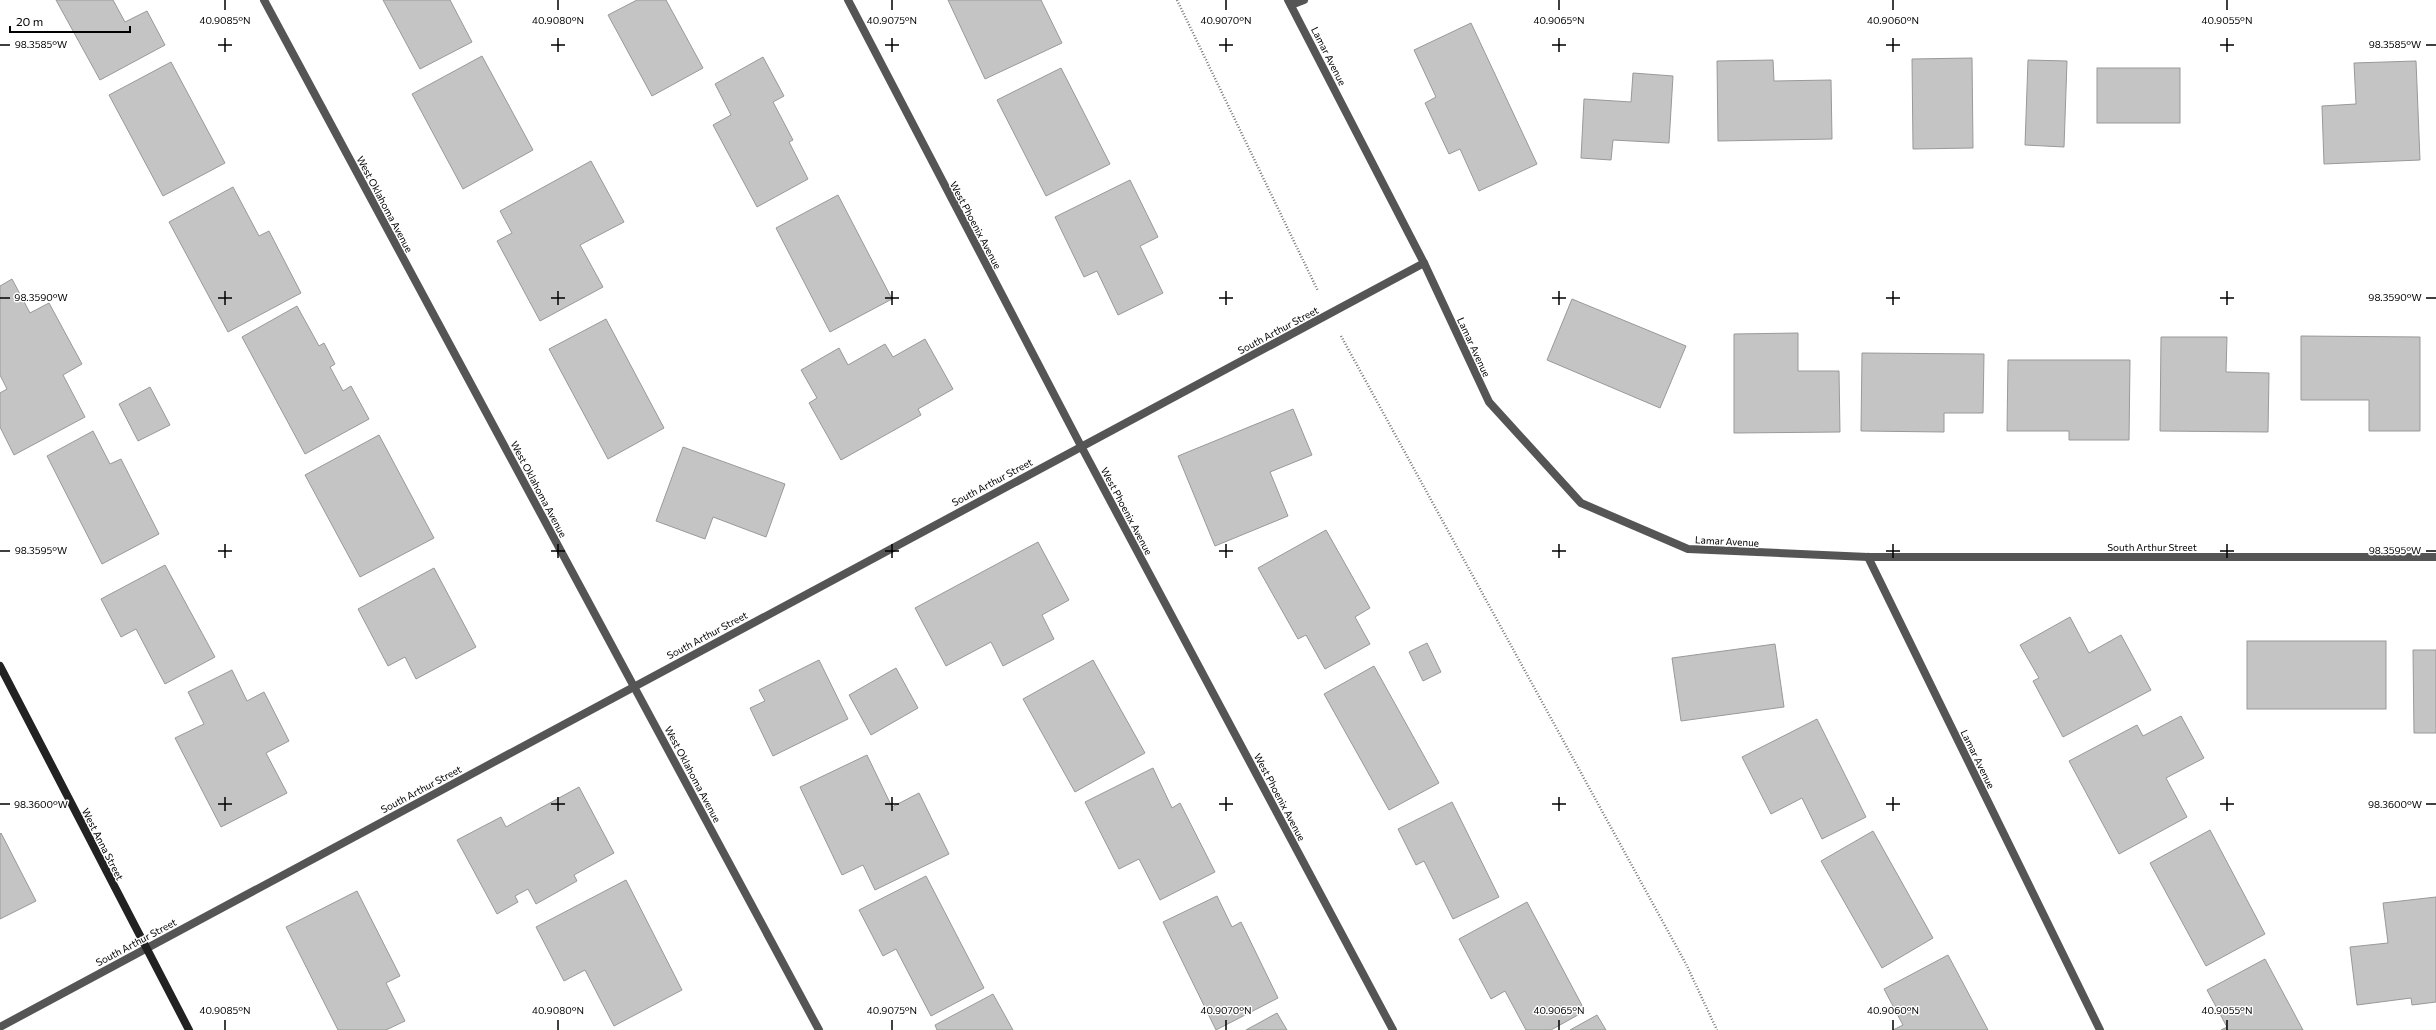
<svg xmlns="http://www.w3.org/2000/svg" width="2436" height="1030" font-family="Commissioner,sans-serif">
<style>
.building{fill:#c4c4c4;stroke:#999}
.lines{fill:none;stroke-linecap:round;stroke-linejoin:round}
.path{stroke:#777;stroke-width:2.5;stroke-dasharray:1 2;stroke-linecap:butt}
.street{stroke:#555;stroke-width:8}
.secondary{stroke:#222;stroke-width:8}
.ticks{fill:none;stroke:#000;stroke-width:1.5}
.labels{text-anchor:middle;stroke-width:3;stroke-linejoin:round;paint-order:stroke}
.street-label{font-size:10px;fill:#000;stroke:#fff}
.ticks-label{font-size:10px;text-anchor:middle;fill:#000;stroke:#fff;stroke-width:3;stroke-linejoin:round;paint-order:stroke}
</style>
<rect width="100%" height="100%" fill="#fff"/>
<g class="building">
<polygon points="56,0 113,0 125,22 147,11 165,45 100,80"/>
<polygon points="383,0 450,0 472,42 420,69"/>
<polygon points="637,0 666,0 703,68 652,96 608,15"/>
<polygon points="948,0 1041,0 1062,43 985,79"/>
<polygon points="1471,23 1537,164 1479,191 1460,149 1449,154 1425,103 1436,97 1414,50"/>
<polygon points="482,56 533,150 463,189 412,94"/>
<polygon points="763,57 784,96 773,102 793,140 789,142 808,179 757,207 713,125 731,115 715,84"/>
<polygon points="1972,58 1973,148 1913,149 1912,59"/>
<polygon points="1773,60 1774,81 1831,80 1832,139 1718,141 1717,61"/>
<polygon points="2028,60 2067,61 2064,147 2025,145"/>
<polygon points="2416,61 2420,160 2324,164 2322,106 2356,104 2354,63"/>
<polygon points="171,62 225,163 163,196 109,95"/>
<polygon points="1061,68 1110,164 1046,196 997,100"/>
<rect x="2097" y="68" width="83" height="55"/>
<polygon points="1633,73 1673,76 1669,143 1613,140 1611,160 1581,158 1584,99 1631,102"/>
<polygon points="591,161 624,222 580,245 603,287 540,321 497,241 512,233 500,211"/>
<polygon points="1130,180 1158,237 1140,246 1163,293 1118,315 1097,271 1084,277 1055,217"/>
<polygon points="233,187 259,236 269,231 301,293 228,332 169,222"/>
<polygon points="838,195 892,299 830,332 776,228"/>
<polygon points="12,279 30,313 49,303 82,364 63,375 85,417 14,455 0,427 0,393 7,389 0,375 0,286"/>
<polygon points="1572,299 1686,346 1660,408 1547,360"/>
<polygon points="297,306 319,346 324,343 335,364 330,367 343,391 351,386 369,419 305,454 242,337"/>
<polygon points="606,319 664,428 608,459 549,349"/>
<polygon points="1798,333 1798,371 1839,371 1840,432 1734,433 1734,334"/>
<polygon points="2301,336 2420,337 2420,431 2369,431 2369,400 2301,400"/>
<polygon points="2161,337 2227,337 2226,372 2269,373 2268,432 2160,431"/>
<polygon points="925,339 953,389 918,409 921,415 841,460 809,403 817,398 801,370 839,348 848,365 885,344 893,357"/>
<polygon points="1862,353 1984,354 1983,413 1944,413 1944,432 1861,431"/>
<polygon points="2008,360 2130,360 2129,440 2069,440 2069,431 2007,431"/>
<polygon points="150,387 170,425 138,441 119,404"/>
<polygon points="1293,409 1312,455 1270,472 1288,516 1215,546 1178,456"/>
<polygon points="93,431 110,464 121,459 159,534 102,564 47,456"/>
<polygon points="379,435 434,538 360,577 305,475"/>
<polygon points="683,447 785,484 766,537 713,517 705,539 656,521"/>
<polygon points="1326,530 1370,608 1355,617 1370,644 1325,669 1306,635 1298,639 1258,568"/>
<polygon points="1038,542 1069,600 1042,615 1054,639 1003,666 991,642 946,666 915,608"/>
<polygon points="165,565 215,657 165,684 136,629 121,637 101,599"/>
<polygon points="434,568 476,647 416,679 405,657 388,666 358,609"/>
<polygon points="2070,617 2089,653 2121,635 2151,690 2063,737 2033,681 2039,678 2020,645"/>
<rect x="2247" y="641" width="139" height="68"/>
<polygon points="1427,643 1441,672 1423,681 1409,652"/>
<polygon points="1775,644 1784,707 1681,721 1672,658"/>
<polygon points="2413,650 2436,650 2436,733 2414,733"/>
<polygon points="819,660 848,719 773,756 750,708 765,701 759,690"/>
<polygon points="1093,660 1145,753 1075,792 1023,699"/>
<polygon points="1374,666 1439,783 1389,810 1324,694"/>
<polygon points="896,668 918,708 871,735 849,695"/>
<polygon points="232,670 247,701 264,692 289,741 266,753 287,793 221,827 175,738 204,724 188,692"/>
<polygon points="2181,716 2204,758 2166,778 2187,817 2119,854 2069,761 2137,725 2143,736"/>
<polygon points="1817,719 1866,817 1822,839 1802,798 1771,814 1742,757"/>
<polygon points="867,755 892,807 919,793 949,854 875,890 863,865 842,875 800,787"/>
<polygon points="1153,768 1172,808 1180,803 1215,872 1160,900 1139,859 1119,869 1085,802"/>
<polygon points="579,787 614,853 574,875 577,881 536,904 528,889 515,896 518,902 497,914 457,840 501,817 506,827"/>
<polygon points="1452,802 1499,897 1453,919 1424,861 1416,865 1398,829"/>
<polygon points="2210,830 2265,934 2206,966 2150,863"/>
<polygon points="1873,831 1933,938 1882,968 1821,861"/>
<polygon points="1,833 36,901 0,919 0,834"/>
<polygon points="926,876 984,988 931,1016 896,949 883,956 859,910"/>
<polygon points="626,880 682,990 614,1026 585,970 564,981 536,927"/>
<polygon points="357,891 400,976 386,983 405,1021 386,1030 338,1030 286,927"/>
<polygon points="1217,896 1232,927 1241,922 1278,998 1216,1030 1163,922"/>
<polygon points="2436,897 2436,1002 2412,1005 2411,998 2357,1005 2350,947 2388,943 2383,903"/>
<polygon points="1527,902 1585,1011 1551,1030 1526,1030 1505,991 1491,999 1459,939"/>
<polygon points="1948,955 1988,1030 1893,1030 1903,1025 1884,989"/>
<polygon points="2265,959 2303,1030 2221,1030 2227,1027 2207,990"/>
<polygon points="993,994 1013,1030 937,1030 935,1025"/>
<polygon points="1277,1013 1287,1030 1246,1030"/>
<polygon points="1597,1015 1606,1030 1570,1030"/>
</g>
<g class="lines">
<g class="path">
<polyline points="1177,0 1318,291"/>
<polyline points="1341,336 1686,964 1717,1030"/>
</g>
<g class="street">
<polyline points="264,0 819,1030"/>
<polyline points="848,0 1081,446 1393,1030"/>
<polyline points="1288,0 1424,263 1489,402 1581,503 1688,549 1868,557 2436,557"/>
<polyline points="1291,5 1304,0"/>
<polyline points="1868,557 2100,1030"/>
<polyline points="0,1027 1424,263"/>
</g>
<polyline class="secondary" points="0,666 189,1030"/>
</g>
<path class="ticks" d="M 225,0 L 225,10M 558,0 L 558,10M 892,0 L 892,10M 1226,0 L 1226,10M 1559,0 L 1559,10M 1893,0 L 1893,10M 2227,0 L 2227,10M 225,38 L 225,52M 558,38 L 558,52M 892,38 L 892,52M 1226,38 L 1226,52M 1559,38 L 1559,52M 1893,38 L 1893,52M 2227,38 L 2227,52M 0,45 L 10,45M 218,45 L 232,45M 551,45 L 565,45M 885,45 L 899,45M 1219,45 L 1233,45M 1552,45 L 1566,45M 1886,45 L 1900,45M 2220,45 L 2234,45M 2426,45 L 2436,45M 225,291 L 225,305M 558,291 L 558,305M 892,291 L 892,305M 1226,291 L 1226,305M 1559,291 L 1559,305M 1893,291 L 1893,305M 2227,291 L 2227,305M 0,298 L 10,298M 218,298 L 232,298M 551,298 L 565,298M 885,298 L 899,298M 1219,298 L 1233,298M 1552,298 L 1566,298M 1886,298 L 1900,298M 2220,298 L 2234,298M 2426,298 L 2436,298M 225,544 L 225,558M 558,544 L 558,558M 892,544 L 892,558M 1226,544 L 1226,558M 1559,544 L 1559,558M 1893,544 L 1893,558M 2227,544 L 2227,558M 0,551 L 10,551M 218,551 L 232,551M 551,551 L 565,551M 885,551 L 899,551M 1219,551 L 1233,551M 1552,551 L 1566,551M 1886,551 L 1900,551M 2220,551 L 2234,551M 2426,551 L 2436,551M 225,797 L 225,811M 558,797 L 558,811M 892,797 L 892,811M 1226,797 L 1226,811M 1559,797 L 1559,811M 1893,797 L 1893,811M 2227,797 L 2227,811M 0,804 L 10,804M 218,804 L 232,804M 551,804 L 565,804M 885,804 L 899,804M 1219,804 L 1233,804M 1552,804 L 1566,804M 1886,804 L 1900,804M 2220,804 L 2234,804M 2426,804 L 2436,804M 225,1020 L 225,1030M 558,1020 L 558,1030M 892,1020 L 892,1030M 1226,1020 L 1226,1030M 1559,1020 L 1559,1030M 1893,1020 L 1893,1030M 2227,1020 L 2227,1030"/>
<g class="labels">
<g class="street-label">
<text transform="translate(1329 56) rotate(63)" y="4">Lamar Avenue</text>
<text transform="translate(385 204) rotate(62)" y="4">West Oklahoma Avenue</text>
<text transform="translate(976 225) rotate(62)" y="4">West Phoenix Avenue</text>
<text transform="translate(1278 330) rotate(-28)" y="4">South Arthur Street</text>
<text transform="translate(1474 347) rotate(65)" y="4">Lamar Avenue</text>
<text transform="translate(992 482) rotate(-28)" y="4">South Arthur Street</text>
<text transform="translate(539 489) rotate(62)" y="4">West Oklahoma Avenue</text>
<text transform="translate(1127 511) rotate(62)" y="4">West Phoenix Avenue</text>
<text transform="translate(1727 541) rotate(3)" y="4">Lamar Avenue</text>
<text x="2152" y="551">South Arthur Street</text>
<text transform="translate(707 635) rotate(-28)" y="4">South Arthur Street</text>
<text transform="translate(1978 759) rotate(64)" y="4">Lamar Avenue</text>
<text transform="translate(693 774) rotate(62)" y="4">West Oklahoma Avenue</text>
<text transform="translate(421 789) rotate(-28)" y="4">South Arthur Street</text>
<text transform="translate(1280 797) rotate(62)" y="4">West Phoenix Avenue</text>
<text transform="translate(103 844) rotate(63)" y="4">West Anna Street</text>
<text transform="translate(136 942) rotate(-28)" y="4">South Arthur Street</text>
</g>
</g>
<g class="ticks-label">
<text x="225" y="24">40.9085°N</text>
<text x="558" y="24">40.9080°N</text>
<text x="892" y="24">40.9075°N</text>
<text x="1226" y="24">40.9070°N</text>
<text x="1559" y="24">40.9065°N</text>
<text x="1893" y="24">40.9060°N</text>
<text x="2227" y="24">40.9055°N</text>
<text x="2395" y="48">98.3585°W</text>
<text x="41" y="48">98.3585°W</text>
<text x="2395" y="301">98.3590°W</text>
<text x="41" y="301">98.3590°W</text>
<text x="2395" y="554">98.3595°W</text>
<text x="41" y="554">98.3595°W</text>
<text x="2395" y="808">98.3600°W</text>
<text x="41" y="808">98.3600°W</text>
<text x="225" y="1014">40.9085°N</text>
<text x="558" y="1014">40.9080°N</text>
<text x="892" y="1014">40.9075°N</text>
<text x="1226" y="1014">40.9070°N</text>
<text x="1559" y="1014">40.9065°N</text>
<text x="1893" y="1014">40.9060°N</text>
<text x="2227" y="1014">40.9055°N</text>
</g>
<path d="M10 26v6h120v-6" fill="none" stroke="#000000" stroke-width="2"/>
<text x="16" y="26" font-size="12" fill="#000000" stroke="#ffffff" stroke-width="3" paint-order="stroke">20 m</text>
</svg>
